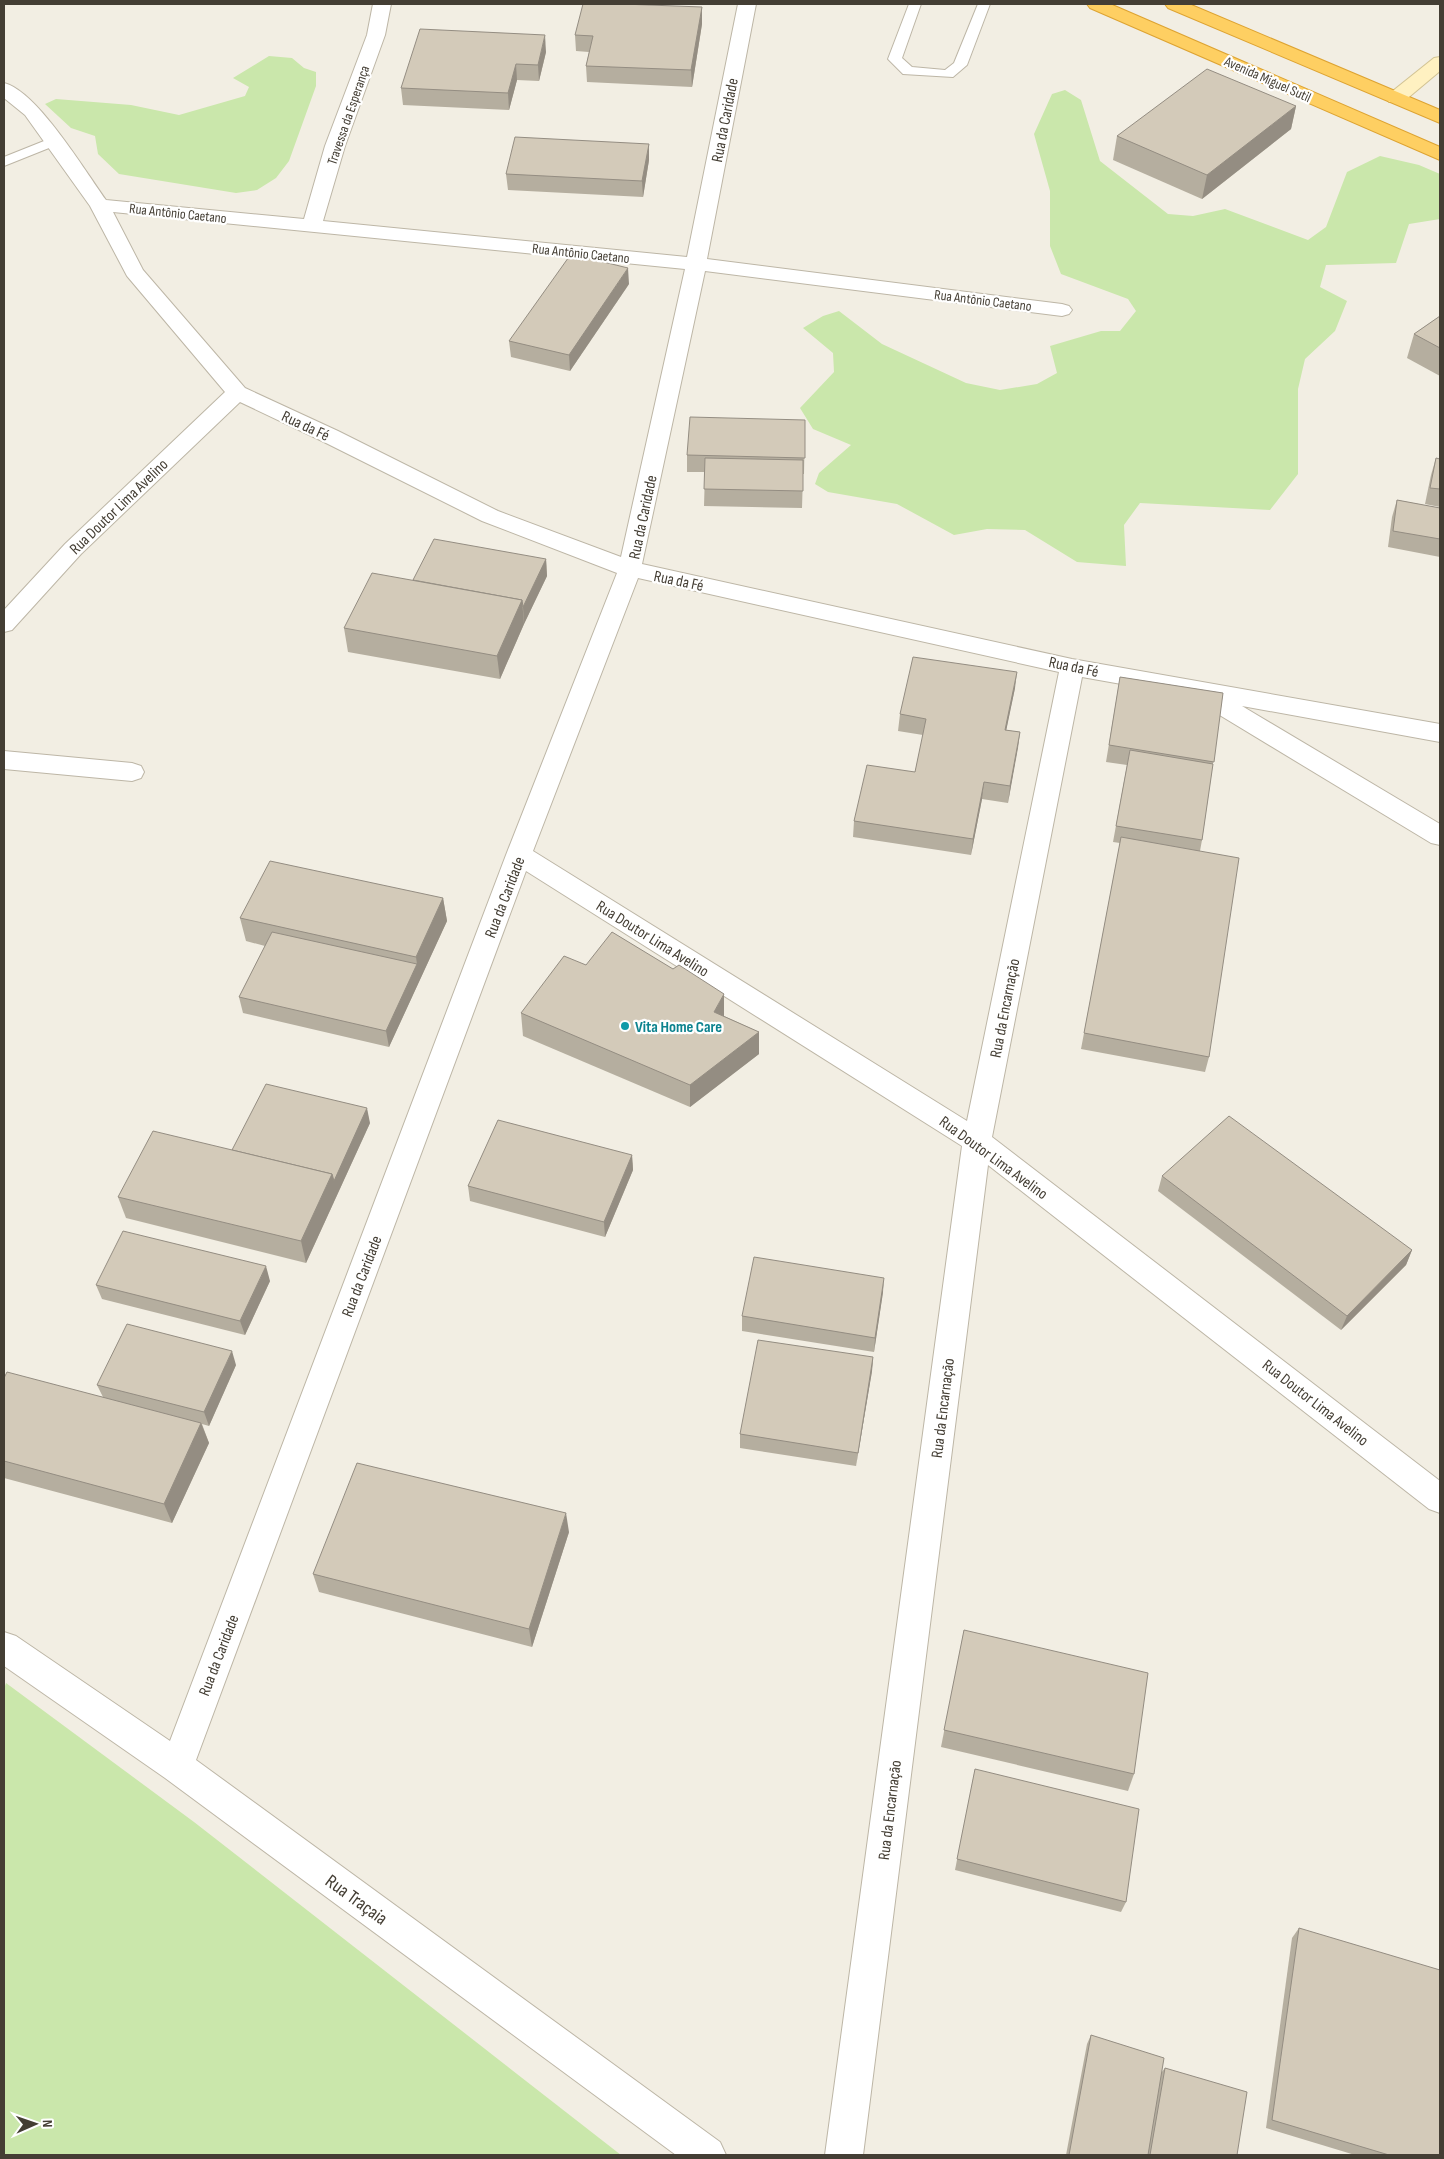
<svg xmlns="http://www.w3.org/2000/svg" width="1444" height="2159" font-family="'Sofia Sans Condensed',sans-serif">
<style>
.green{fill:#cae7ab}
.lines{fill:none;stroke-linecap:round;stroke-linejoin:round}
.lane-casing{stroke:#bdb6a6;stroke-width:2}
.street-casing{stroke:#bdb6a6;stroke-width:2}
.secondary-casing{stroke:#d2c393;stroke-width:2}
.highway-casing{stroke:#dda332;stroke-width:2}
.lane{fill:#fff;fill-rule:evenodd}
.street{fill:#fff;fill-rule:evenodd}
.secondary{fill:#fff1c1;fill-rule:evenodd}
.highway{fill:#fecf62;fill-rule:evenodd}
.wall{fill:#b5ae9f}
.shaded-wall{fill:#948d82}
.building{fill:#d3cab9;stroke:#948d82}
.culture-dot{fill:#0f9aa8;stroke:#fff;stroke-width:2}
.labels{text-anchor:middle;stroke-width:4.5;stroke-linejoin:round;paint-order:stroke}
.far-street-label{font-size:14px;fill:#443e34;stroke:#fff}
.street-label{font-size:16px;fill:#443e34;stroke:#fff}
.culture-label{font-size:16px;font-weight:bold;fill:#0d838f;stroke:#fff;text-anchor:start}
.near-street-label{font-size:19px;fill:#443e34;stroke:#fff}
</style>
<rect width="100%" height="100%" fill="#f2eee3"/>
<g class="green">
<polygon points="269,56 292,58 304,68 316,72 316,86 289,161 276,178 257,190 236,193 119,174 98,154 95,136 71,128 45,104 56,99 131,105 179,115 245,96 249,87 233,78"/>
<polygon points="1065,90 1081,100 1100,161 1168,214 1193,216 1225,209 1308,240 1326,227 1347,172 1380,156 1419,165 1440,174 1440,219 1409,224 1396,263 1326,265 1320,287 1347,301 1335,331 1305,359 1298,389 1298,474 1270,510 1140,503 1124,525 1126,566 1077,562 1025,530 987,529 954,535 897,504 828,492 815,484 819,473 851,445 813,429 800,408 834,372 833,353 803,328 823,316 839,311 882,344 966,383 1000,390 1037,384 1057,373 1050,346 1101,331 1120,331 1136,311 1128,299 1061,274 1050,246 1050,191 1034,134 1052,94"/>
<polygon points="6,1683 194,1822 621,2155 4,2155 4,1689"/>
</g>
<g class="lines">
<defs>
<g id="lane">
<polygon points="909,4 921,4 902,58 912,67 945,70 954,63 978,4 990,4 967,65 953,77 903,74 888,59"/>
<polygon points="54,137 61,141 59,144 4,166 4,157"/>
</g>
<g id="street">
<path d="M 373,4 L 391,4 L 385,35 L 345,146 L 323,221 L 687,257 L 738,4 L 756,4 L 707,259 L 1062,304 L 1069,306 L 1072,310 L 1069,314 L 1062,316 L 705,271 L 642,564 L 1072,659 L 1440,724 L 1440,742 L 1242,706 L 1440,824 L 1440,845 L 1431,843 L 1203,705 L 1200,698 L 1082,677 L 992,1137 L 1440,1481 L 1440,1513 L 1429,1509 L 988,1165 L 863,2155 L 825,2155 L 962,1146 L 526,871 L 196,1760 L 720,2142 L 726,2155 L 676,2155 L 165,1778 L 4,1666 L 4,1632 L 16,1636 L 170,1741 L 506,855 L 617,573 L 482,521 L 322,441 L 240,402 L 81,554 L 12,630 L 4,632 L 4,610 L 65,544 L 225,392 L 127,276 L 90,206 L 25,115 L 4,98 L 4,83 C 37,91 85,171 106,200 L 304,219 L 325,146 L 367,35 ZM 113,212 L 685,269 L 621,557 L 498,511 L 338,431 L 245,388 L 143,270 ZM 638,578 L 1059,672 L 967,1121 L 533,851 Z"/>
<polygon points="4,751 132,763 141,766 144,772 141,778 132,781 4,769"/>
</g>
<polygon id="secondary" points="1440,57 1440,71 1403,102 1389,102 1387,98 1389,94 1434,58"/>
<g id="highway">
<polygon points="1087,4 1110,4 1440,147 1440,160 1090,8"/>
<polygon points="1165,4 1189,4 1440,110 1440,123 1168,8"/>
</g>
</defs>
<use href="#lane" class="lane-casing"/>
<use href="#street" class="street-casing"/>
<use href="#secondary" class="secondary-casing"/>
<use href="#highway" class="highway-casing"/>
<use href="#lane" class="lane"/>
<use href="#street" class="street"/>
<use href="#secondary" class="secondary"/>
<use href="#highway" class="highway"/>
</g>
<g class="wall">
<polygon points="702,7 702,24 692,87 587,82 586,66 589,52 576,51 575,35"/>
<polygon points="546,52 539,81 517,80 509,110 403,105 401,88"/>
<polygon points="1296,106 1291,129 1202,199 1113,160 1117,136"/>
<polygon points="649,144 649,160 643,197 508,190 506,174"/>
<polygon points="629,284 570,371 511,357 509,341"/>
<polygon points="1440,316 1440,376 1407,358 1414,334"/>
<polygon points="805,420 804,474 803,474 802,508 704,506 705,472 687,472 687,455"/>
<polygon points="1436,458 1440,459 1440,507 1425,504 1431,475"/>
<polygon points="1397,500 1440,508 1440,557 1388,547 1392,517"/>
<polygon points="546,559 547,576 524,624 500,679 348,652 344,628"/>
<polygon points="1120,677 1223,693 1202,840 1200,851 1209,1057 1205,1072 1081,1049 1120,843 1113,842 1127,765 1106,762"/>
<polygon points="1015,688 1006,730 1020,732 1008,803 982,799 971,855 853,837 854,821 915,772 923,735 898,731 900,714"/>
<polygon points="443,898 447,921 389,1047 243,1013 239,997 265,946 246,941 240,918"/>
<polygon points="586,965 724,1016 759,1032 759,1054 690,1107 523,1036 521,1013"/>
<polygon points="370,1123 306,1263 126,1218 118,1197"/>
<polygon points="632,1155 633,1170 605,1237 470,1201 468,1186"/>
<polygon points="1162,1176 1412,1250 1406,1265 1341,1330 1158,1191"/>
<polygon points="270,1281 245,1335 102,1299 96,1285"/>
<polygon points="883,1292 874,1352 742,1331 742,1316"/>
<polygon points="873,1357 872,1371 856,1466 740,1448 740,1434"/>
<polygon points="236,1365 209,1426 202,1424 209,1443 172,1523 4,1478 4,1378 103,1397 97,1385"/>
<polygon points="569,1532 532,1647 319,1592 313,1574"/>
<polygon points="964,1630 1134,1774 1128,1791 941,1747"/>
<polygon points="975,1769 1126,1902 1121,1912 955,1870"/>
<polygon points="1299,1928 1440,2155 1355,2155 1266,2128 1292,1938"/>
<polygon points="1091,2035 1161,2073 1165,2068 1237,2155 1066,2155 1087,2044"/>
</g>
<g class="shaded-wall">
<polygon points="702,7 702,24 692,87 691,70"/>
<polygon points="545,35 546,52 539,81 538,65"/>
<polygon points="516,64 517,80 509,110 508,93"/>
<polygon points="1296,106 1291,129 1202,199 1207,175"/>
<polygon points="649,144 649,160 643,197 642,181"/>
<polygon points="628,268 629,284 570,371 569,355"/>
<polygon points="546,559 547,576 524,624 523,607"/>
<polygon points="522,600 524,624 500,679 497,656"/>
<polygon points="1017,672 1015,688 1003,746 1005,730"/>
<polygon points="1020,732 1018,748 1008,803 1010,786"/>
<polygon points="984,782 982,799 971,855 973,839"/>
<polygon points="443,898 447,921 389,1047 386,1031 417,964 416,957"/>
<polygon points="724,994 724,1017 714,1012"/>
<polygon points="759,1032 759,1054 690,1107 690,1085"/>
<polygon points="367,1108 370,1123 306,1263 301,1241 332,1174"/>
<polygon points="632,1155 633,1170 605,1237 604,1222"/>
<polygon points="1412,1250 1406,1265 1341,1330 1347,1316"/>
<polygon points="266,1266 270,1281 245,1335 240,1321"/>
<polygon points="884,1278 883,1292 874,1352 875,1338"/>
<polygon points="232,1351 236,1365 209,1426 204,1412"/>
<polygon points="873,1357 872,1371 856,1466 858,1453"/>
<polygon points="201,1423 209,1443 172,1523 164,1504"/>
<polygon points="566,1513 569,1532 532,1647 529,1629"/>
</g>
<g class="building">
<polygon points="583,4 622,4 702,7 691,70 586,66 593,36 575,35"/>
<polygon points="420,29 545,35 538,65 516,64 508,93 401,88"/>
<polygon points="1207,69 1296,106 1207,175 1117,136"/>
<polygon points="515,137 649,144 642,181 506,174"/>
<polygon points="571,254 628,268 569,355 509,341"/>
<polygon points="1440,316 1440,348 1414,334"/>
<polygon points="690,417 805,420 805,458 687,455"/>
<polygon points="705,458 803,460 803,491 704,489"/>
<polygon points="1436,458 1440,459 1440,489 1430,488"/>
<polygon points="1397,500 1440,508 1440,539 1393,531"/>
<polygon points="434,539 546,559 523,607 522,600 413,580"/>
<polygon points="372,573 522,600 497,656 344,628"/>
<polygon points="913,657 1017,672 1005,730 1020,732 1010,786 984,782 973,839 854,821 867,765 915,772 926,719 900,714"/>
<polygon points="1120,677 1223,693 1214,762 1109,745"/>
<polygon points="1130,750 1213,764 1202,840 1116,826"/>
<polygon points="1121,837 1239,858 1209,1057 1084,1033"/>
<polygon points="270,861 443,898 416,957 240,918"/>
<polygon points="272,932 417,964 386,1031 239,997"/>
<polygon points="612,932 673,969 679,965 724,994 714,1012 759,1032 690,1085 521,1013 564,956 586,965"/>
<polygon points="266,1084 367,1108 334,1181 332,1174 232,1150"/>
<polygon points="1229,1116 1412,1250 1347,1316 1162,1176"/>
<polygon points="498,1120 632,1155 604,1222 468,1186"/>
<polygon points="153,1131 332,1174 301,1241 118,1197"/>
<polygon points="123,1231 266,1266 240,1321 96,1285"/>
<polygon points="754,1257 884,1278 875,1338 742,1316"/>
<polygon points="127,1324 232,1351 204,1412 97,1385"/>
<polygon points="758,1340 873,1357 858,1453 740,1434"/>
<polygon points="7,1372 201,1423 164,1504 4,1461 4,1378"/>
<polygon points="357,1463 566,1513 529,1629 313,1574"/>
<polygon points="964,1630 1148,1673 1134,1774 944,1730"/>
<polygon points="975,1769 1139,1809 1126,1902 957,1859"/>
<polygon points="1299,1928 1440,1970 1440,2155 1389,2155 1272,2120"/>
<polygon points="1091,2035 1164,2058 1148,2155 1069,2155"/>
<polygon points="1165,2068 1247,2092 1237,2155 1150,2155"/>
</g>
<circle class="culture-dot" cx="625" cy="1026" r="5"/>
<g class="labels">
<g class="far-street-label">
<text transform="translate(1268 79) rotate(24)" y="5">Avenida Miguel Sutil</text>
<text transform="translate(348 115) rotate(-71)" y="5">Travessa da Esperança</text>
<text transform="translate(178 213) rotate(6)" y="5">Rua Antônio Caetano</text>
<text transform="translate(581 253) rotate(6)" y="5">Rua Antônio Caetano</text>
<text transform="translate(983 300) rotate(7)" y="5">Rua Antônio Caetano</text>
</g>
<g class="street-label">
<text transform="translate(724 120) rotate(-79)" y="6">Rua da Caridade</text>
<text transform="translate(306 425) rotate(25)" y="6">Rua da Fé</text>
<text transform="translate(118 506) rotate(-44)" y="6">Rua Doutor Lima Avelino</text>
<text transform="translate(642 517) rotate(-78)" y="6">Rua da Caridade</text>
<text transform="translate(679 580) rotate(12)" y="6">Rua da Fé</text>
<text transform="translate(1074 666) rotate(12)" y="6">Rua da Fé</text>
<text transform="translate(504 897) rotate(-69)" y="6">Rua da Caridade</text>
<text transform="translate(653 938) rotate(32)" y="6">Rua Doutor Lima Avelino</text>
<text transform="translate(1004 1008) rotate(-79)" y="6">Rua da Encarnação</text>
<text transform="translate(994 1157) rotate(36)" y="6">Rua Doutor Lima Avelino</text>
<text transform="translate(361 1276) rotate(-69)" y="6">Rua da Caridade</text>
<text transform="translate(1316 1402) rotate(38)" y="6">Rua Doutor Lima Avelino</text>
<text transform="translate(942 1408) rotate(-83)" y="6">Rua da Encarnação</text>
<text transform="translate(218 1655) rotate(-69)" y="6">Rua da Caridade</text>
<text transform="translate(889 1810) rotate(-83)" y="6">Rua da Encarnação</text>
</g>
<g class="culture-label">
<text x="635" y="1032">Vita Home Care</text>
</g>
<g class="near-street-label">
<text transform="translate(357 1899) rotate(36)" y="7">Rua Traçaia</text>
</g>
</g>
<rect width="1444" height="2159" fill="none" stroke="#443e34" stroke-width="10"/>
<g transform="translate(35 2124) rotate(88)" stroke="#ffffff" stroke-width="4" paint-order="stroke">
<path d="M0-4L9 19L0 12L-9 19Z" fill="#443e34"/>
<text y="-8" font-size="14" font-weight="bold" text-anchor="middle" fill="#443e34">N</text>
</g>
</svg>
